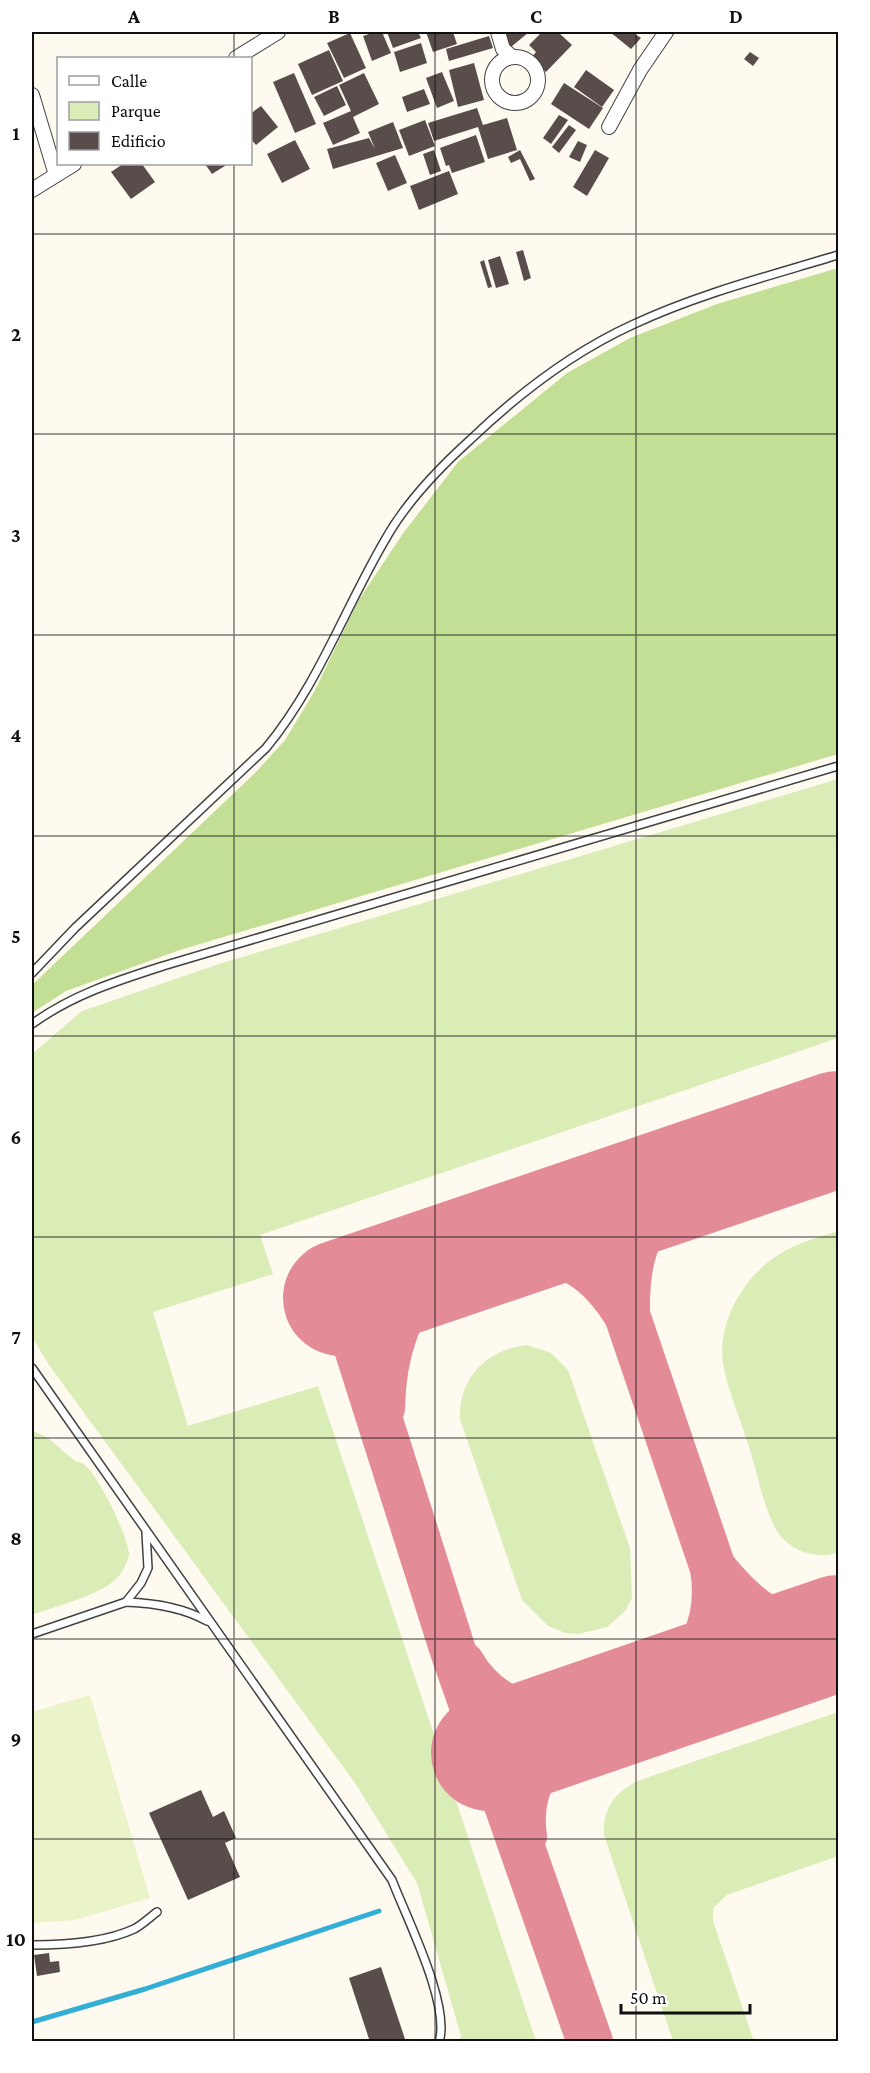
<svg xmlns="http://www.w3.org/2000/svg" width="870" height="2073" font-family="'Crimson Pro',serif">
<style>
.green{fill:#dbedb7}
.forest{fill:#c2df95}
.pitch{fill:#ebf3c9}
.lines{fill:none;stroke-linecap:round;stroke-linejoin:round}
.stream{stroke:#33afd6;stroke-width:5}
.taxiway{stroke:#e48b98;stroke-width:46}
.runway{stroke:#e48b98;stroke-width:116}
.building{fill:#584d4a}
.lane-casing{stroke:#424242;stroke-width:10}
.street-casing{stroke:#424242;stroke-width:16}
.lane{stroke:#fff;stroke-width:7}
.street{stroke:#fff;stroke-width:14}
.grid{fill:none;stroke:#0f0f0f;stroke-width:1.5;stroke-opacity:0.55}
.neatline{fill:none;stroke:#0f0f0f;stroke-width:2}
.grid-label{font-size:20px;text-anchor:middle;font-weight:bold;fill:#0f0f0f}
</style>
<rect width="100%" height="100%" fill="#fffaf0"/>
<g class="green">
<polygon points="838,779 838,1038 260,1235 273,1274 153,1312 188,1426 318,1386 536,2041 459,2041 461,2036 417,1883 355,1783 49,1365 32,1337 32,1054 82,1011 219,964"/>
<path d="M 838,1231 L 838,1553 C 819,1558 798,1554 783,1539 C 766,1521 758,1475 750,1450 C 742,1423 727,1390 723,1363 C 717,1320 746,1273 783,1252 C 800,1242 820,1237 838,1231 Z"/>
<path d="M 527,1345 L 551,1353 L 568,1370 L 630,1548 L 632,1598 L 625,1611 L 607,1627 L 579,1634 L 565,1633 L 548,1626 L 522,1600 L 460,1419 C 458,1378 487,1349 527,1345 Z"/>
<path d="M 32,1431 C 49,1435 59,1449 73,1459 C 76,1462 81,1462 85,1465 C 99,1477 129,1537 129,1555 C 128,1561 123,1571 119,1576 C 103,1595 56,1606 32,1615 Z"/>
<path d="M 838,1712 L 838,1856 L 727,1895 L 713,1908 L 713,1921 L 754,2041 L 673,2041 L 604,1835 C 602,1806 618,1789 643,1779 Z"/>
</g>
<polygon class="forest" points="838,268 838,754 180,950 66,991 32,1013 32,985 256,772 285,740 314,692 358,601 404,532 458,462 567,373 630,338 717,304"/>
<polygon class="pitch" points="90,1695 150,1898 75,1920 32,1923 32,1712"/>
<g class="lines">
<polyline class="stream" points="32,2022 145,1989 379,1911"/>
<g class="taxiway">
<path d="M 511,1240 C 569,1256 594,1262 627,1315 C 626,1254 636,1239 666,1188"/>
<polyline points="341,1298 453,1651 590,2042"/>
<path d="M 627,1315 L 713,1568 C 722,1627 699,1665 650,1696"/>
<path d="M 382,1408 C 383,1353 398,1306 436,1266"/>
<path d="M 713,1568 C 749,1612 779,1637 838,1630"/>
<path d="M 462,1664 C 491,1714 546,1728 600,1713"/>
<path d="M 524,1836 C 515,1775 553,1744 600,1713"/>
</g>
<g class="runway">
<polyline points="341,1298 838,1129"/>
<polyline points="489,1753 838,1633"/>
</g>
</g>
<g class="building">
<polygon points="375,32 382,32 391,53 372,61 363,36"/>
<polygon points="387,32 418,32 421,38 393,48"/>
<polygon points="426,32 453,32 457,44 433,52"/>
<polygon points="502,32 529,32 511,47 499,34"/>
<polygon points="542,32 558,32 572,45 546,72 531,58 536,52 529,45"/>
<polygon points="610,32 632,32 641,38 631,49"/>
<polygon points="350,33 366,68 344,78 327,43"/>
<polygon points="489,36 493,48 449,61 446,49"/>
<polygon points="421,43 427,63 400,72 394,52"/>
<polygon points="329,50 343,81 312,95 298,64"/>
<polygon points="750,52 759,58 753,66 744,59"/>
<polygon points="474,63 484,100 458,107 449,70"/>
<polygon points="586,70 614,90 602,107 574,87"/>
<polygon points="442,72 454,101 437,108 426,78"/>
<polygon points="294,73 316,124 295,133 273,82"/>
<polygon points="364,73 379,104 353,117 360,133 333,145 323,123 351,111 339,85"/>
<polygon points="564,83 603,108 589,129 551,104"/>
<polygon points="337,86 346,105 324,116 314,97"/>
<polygon points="424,89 430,104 407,112 402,97"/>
<polygon points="261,106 278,127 256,145 250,138 250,114"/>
<polygon points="477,108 483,125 507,118 517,150 488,159 478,127 434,141 428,123"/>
<polygon points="559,115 568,120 551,144 543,138"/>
<polygon points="425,120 435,146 409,156 399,130"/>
<polygon points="393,122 403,148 333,169 327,149 369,138 375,149 368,132"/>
<polygon points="569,125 576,130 559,153 552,147"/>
<polygon points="476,135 485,162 452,173 449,165 446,166 440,148"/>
<polygon points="295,140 310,169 282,183 267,154"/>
<polygon points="578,141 587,145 580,162 569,157"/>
<polygon points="434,150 441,171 430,175 423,154"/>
<polygon points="520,150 535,179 530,181 520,159 511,163 508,157"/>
<polygon points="595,150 609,158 587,196 573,187"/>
<polygon points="395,155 407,183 388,191 376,163"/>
<polygon points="123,164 142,164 155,182 131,199 111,172"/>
<polygon points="205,164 228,164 212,174"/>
<polygon points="449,171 458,194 419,210 410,186"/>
<polygon points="523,250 531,278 524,281 516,252"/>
<polygon points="500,256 509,284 496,288 488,260"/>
<polygon points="484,260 492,287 488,288 480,262"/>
<polygon points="201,1790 213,1817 224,1811 236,1838 225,1843 240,1877 188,1900 149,1813"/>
<polygon points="49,1953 50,1962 59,1961 60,1972 37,1976 34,1955"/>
<polygon points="381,1967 406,2042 370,2042 349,1978"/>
</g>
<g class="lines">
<defs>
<g id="lane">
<path d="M 32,973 L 75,928 L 266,748 C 318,685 344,610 385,540 C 406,502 438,469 470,440 C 518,394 571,353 632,325 C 698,294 769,276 838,255"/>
<path d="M 32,1024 C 72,995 116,981 163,966 L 838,766"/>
<path d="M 32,1368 L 392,1880 C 406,1917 451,2005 439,2042"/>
<path d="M 126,1602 C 154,1603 182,1607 207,1621"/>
<polyline points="32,1634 126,1602 141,1583 148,1568 146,1533"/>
<path d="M 32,1945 C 62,1945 106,1942 134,1929 C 142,1925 150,1917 157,1912"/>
</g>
<g id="street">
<polyline points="498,32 503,49 512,57"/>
<circle cx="515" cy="80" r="23"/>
<polyline points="236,58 278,32"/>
<polyline points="32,95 56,175"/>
<polyline points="609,127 640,70 666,32"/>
<polyline points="32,190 74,164"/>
</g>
</defs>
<use href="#lane" class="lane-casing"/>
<use href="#street" class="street-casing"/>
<use href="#lane" class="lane"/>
<use href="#street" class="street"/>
</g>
<path class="grid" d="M 234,32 L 234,58M 435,32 L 435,2042M 636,32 L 636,2042M 234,164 L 234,2042M 32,234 L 838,234M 32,434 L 838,434M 32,635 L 838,635M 32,836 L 838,836M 32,1036 L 838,1036M 32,1237 L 838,1237M 32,1438 L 838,1438M 32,1639 L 838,1639M 32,1839 L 838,1839"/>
<rect width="870" height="2073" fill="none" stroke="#ffffff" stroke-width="66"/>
<rect x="57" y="57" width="195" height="108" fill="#ffffff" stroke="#9f9f9f" stroke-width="1.5"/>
<rect x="69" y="76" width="30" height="9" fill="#ffffff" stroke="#9f9f9f" stroke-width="1.5"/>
<text x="111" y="87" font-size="18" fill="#0f0f0f">Calle</text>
<rect x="69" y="102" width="30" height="18" fill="#dbedb7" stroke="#9f9f9f" stroke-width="1.5"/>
<text x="111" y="117" font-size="18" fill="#0f0f0f">Parque</text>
<rect x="69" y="132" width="30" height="18" fill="#584d4a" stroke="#9f9f9f" stroke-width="1.5"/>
<text x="111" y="147" font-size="18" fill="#0f0f0f">Edificio</text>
<path d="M621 2004v9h129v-9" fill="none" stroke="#0f0f0f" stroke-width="3"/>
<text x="630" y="2004" font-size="18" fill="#0f0f0f" stroke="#ffffff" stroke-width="4.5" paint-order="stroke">50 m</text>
<rect x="33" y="33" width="804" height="2007" class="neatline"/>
<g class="grid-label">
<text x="134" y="23">A</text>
<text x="334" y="23">B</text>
<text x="536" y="23">C</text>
<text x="736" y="23">D</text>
<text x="16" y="140">1</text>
<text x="16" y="341">2</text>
<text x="16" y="542">3</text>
<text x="16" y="742">4</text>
<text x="16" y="943">5</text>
<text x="16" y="1144">6</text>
<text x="16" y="1344">7</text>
<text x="16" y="1545">8</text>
<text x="16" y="1746">9</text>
<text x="16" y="1946">10</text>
</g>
</svg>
